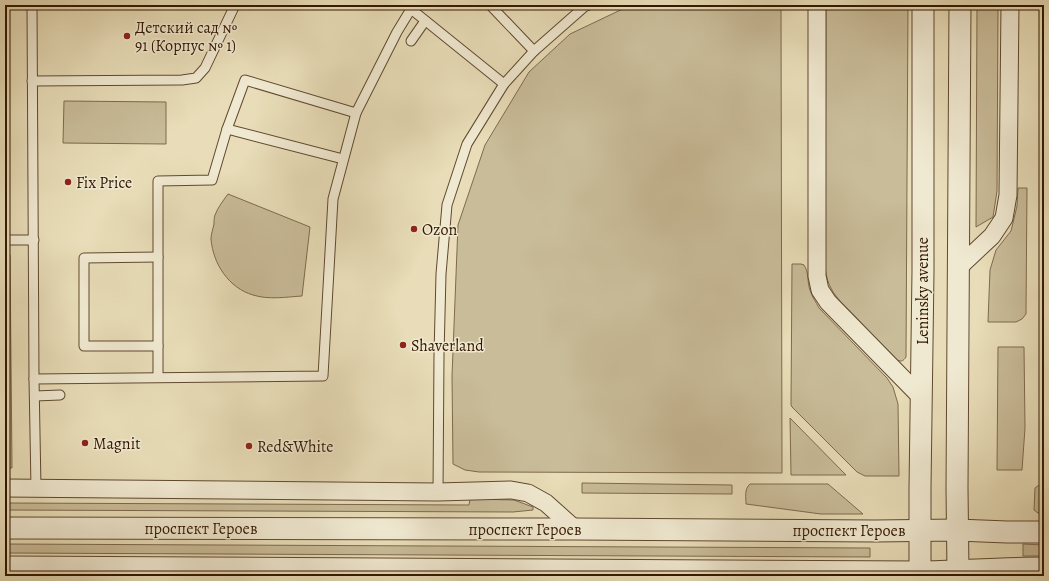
<svg xmlns="http://www.w3.org/2000/svg" width="1049" height="581" font-family="Alegreya,serif">
<style>
.green{fill:#c9bc99;stroke:#7e6a4d}
.lines{fill:none;stroke-linecap:round;stroke-linejoin:round}
.service-casing{stroke:#60492f;stroke-width:11}
.minor-casing{stroke:#60492f;stroke-width:19}
.tertiary-casing{stroke:#60492f;stroke-width:23}
.service{stroke:#f0e9d1;stroke-width:9}
.minor{stroke:#f0e9d1;stroke-width:17}
.tertiary{stroke:#f0e9d1;stroke-width:21}
.poi-dot{fill:#8f2418;stroke:#f0e9d1;stroke-width:1.5}
.labels{text-anchor:middle;stroke-width:3;stroke-linejoin:round;paint-order:stroke}
.poi-label{font-size:16px;fill:#331801;stroke:#f0e9d1;text-anchor:start}
.street-label{font-size:16px;fill:#331801;stroke:#f0e9d1}
</style>
<rect width="100%" height="100%" fill="#e8ddb8"/>
<filter id="stains"><feTurbulence type="fractalNoise" baseFrequency=".005" numOctaves="4"/><feColorMatrix values="0 0 0 0 .2 0 0 0 0 .09 0 0 0 0 .02 0 0 0 .5 -.17"/></filter>
<radialGradient id="worn" r=".72"><stop offset=".6" stop-color="#630" stop-opacity="0"/><stop offset="1" stop-color="#630" stop-opacity=".3"/></radialGradient>
<g class="green">
<polygon points="631,5 781,5 782,473 479,472 465,470 453,464 452,376 458,225 485,145 529,72 570,34"/>
<path d="M 826,5 L 908,5 L 906,357 C 903,361 902,362 897,360 L 840,301 C 830,289 827,282 825,267 Z"/>
<polygon points="977,5 998,5 997,191 993,217 976,227"/>
<polygon points="64,101 166,102 166,144 63,143"/>
<polygon points="5,141 9,141 9,178 5,179"/>
<polygon points="1018,188 1027,188 1026,314 1022,319 1016,322 988,322 990,270 996,250 1011,231 1017,206"/>
<path d="M 228,194 L 310,227 L 302,296 C 286,297 269,300 253,295 C 229,288 213,264 211,239 C 211,234 213,229 214,224 C 214,221 214,218 215,215 C 218,207 223,201 228,194 Z"/>
<polygon points="5,252 10,255 12,468 5,468"/>
<path d="M 792,264 L 801,264 L 804,265 C 809,272 807,282 810,290 C 812,297 816,302 819,308 L 887,378 L 893,387 L 898,404 L 899,476 L 865,476 L 857,472 L 792,407 L 791,405 Z"/>
<polygon points="998,347 1024,347 1025,428 1022,470 997,470"/>
<polygon points="790,418 846,475 791,475"/>
<polygon points="582,483 732,485 732,494 582,493"/>
<path d="M 750,484 L 828,484 L 863,514 L 821,514 L 746,504 C 746,498 744,489 750,484 Z"/>
<polygon points="1039,485 1044,485 1044,513 1038,513 1034,510 1035,488"/>
<polygon points="470,499 514,500 533,507 533,510 513,512 5,510 5,503 469,505"/>
<polygon points="5,544 870,548 870,557 5,553"/>
<polygon points="1023,544 1044,545 1044,556 1023,556"/>
</g>
<g class="lines">
<defs>
<g id="service">
<polyline points="32,5 34,379"/>
<polyline points="406,5 504,84"/>
<polyline points="490,5 534,51 584,7 589,5"/>
<polyline points="411,41 425,21"/>
<polyline points="32,81 182,80 196,78 205,68 235,5"/>
<polyline points="227,129 343,159"/>
<polyline points="5,240 34,240"/>
<polyline points="158,257 84,258 84,346 158,346"/>
<polyline points="158,377 158,181 212,180 227,129 245,80 356,113"/>
<polyline points="35,396 60,395"/>
<polyline points="36,488 34,379 323,376 333,199 356,113 397,32 411,9"/>
<polyline points="438,492 439,355 441,274 447,205 467,144 504,84 534,51"/>
</g>
<g id="minor">
<polyline points="817,5 817,276 820,290 828,302 921,397"/>
<polyline points="959,267 992,236 1004,218 1008,195 1010,5"/>
<polyline points="5,488 438,492 511,490 528,493 546,503 575,529"/>
</g>
<g id="tertiary">
<polyline points="5,528 575,529 875,531 957,530 1007,532 1044,532"/>
<path d="M 5,567 L 920,572 C 961,571 1003,568 1044,568"/>
<polyline points="920,572 920,488 923,271 923,5"/>
<polyline points="958,572 957,488 960,5"/>
</g>
</defs>
<use href="#service" class="service-casing"/>
<use href="#minor" class="minor-casing"/>
<use href="#tertiary" class="tertiary-casing"/>
<use href="#service" class="service"/>
<use href="#minor" class="minor"/>
<use href="#tertiary" class="tertiary"/>
</g>
<g class="poi-dot">
<circle cx="127" cy="36" r="4"/>
<circle cx="68" cy="182" r="4"/>
<circle cx="414" cy="229" r="4"/>
<circle cx="403" cy="345" r="4"/>
<circle cx="85" cy="443" r="4"/>
<circle cx="249" cy="446" r="4"/>
</g>
<g class="labels">
<g class="poi-label">
<text x="135" y="33">Детский сад №<tspan x="135" dy="18">91 (Корпус № 1)</tspan></text>
<text x="76" y="188">Fix Price</text>
<text x="422" y="235">Ozon</text>
<text x="411" y="351">Shaverland</text>
<text x="93" y="449">Magnit</text>
<text x="257" y="452">Red&amp;White</text>
</g>
<g class="street-label">
<text transform="translate(922 291) rotate(-90)" y="6">Leninsky avenue</text>
<text x="201" y="534">проспект Героев</text>
<text x="525" y="535">проспект Героев</text>
<text x="849" y="536">проспект Героев</text>
</g>
</g>
<rect width="1049" height="581" fill="none" stroke="#e8ddb8" stroke-width="20"/>
<rect x="6" y="6" width="1037" height="569" fill="none" stroke="#331801" stroke-width="2"/>
<rect x="10" y="10" width="1029" height="561" fill="none" stroke="#331801"/>
<rect width="100%" height="100%" filter="url(#stains)"/>
<rect width="100%" height="100%" fill="url(#worn)"/>
</svg>
